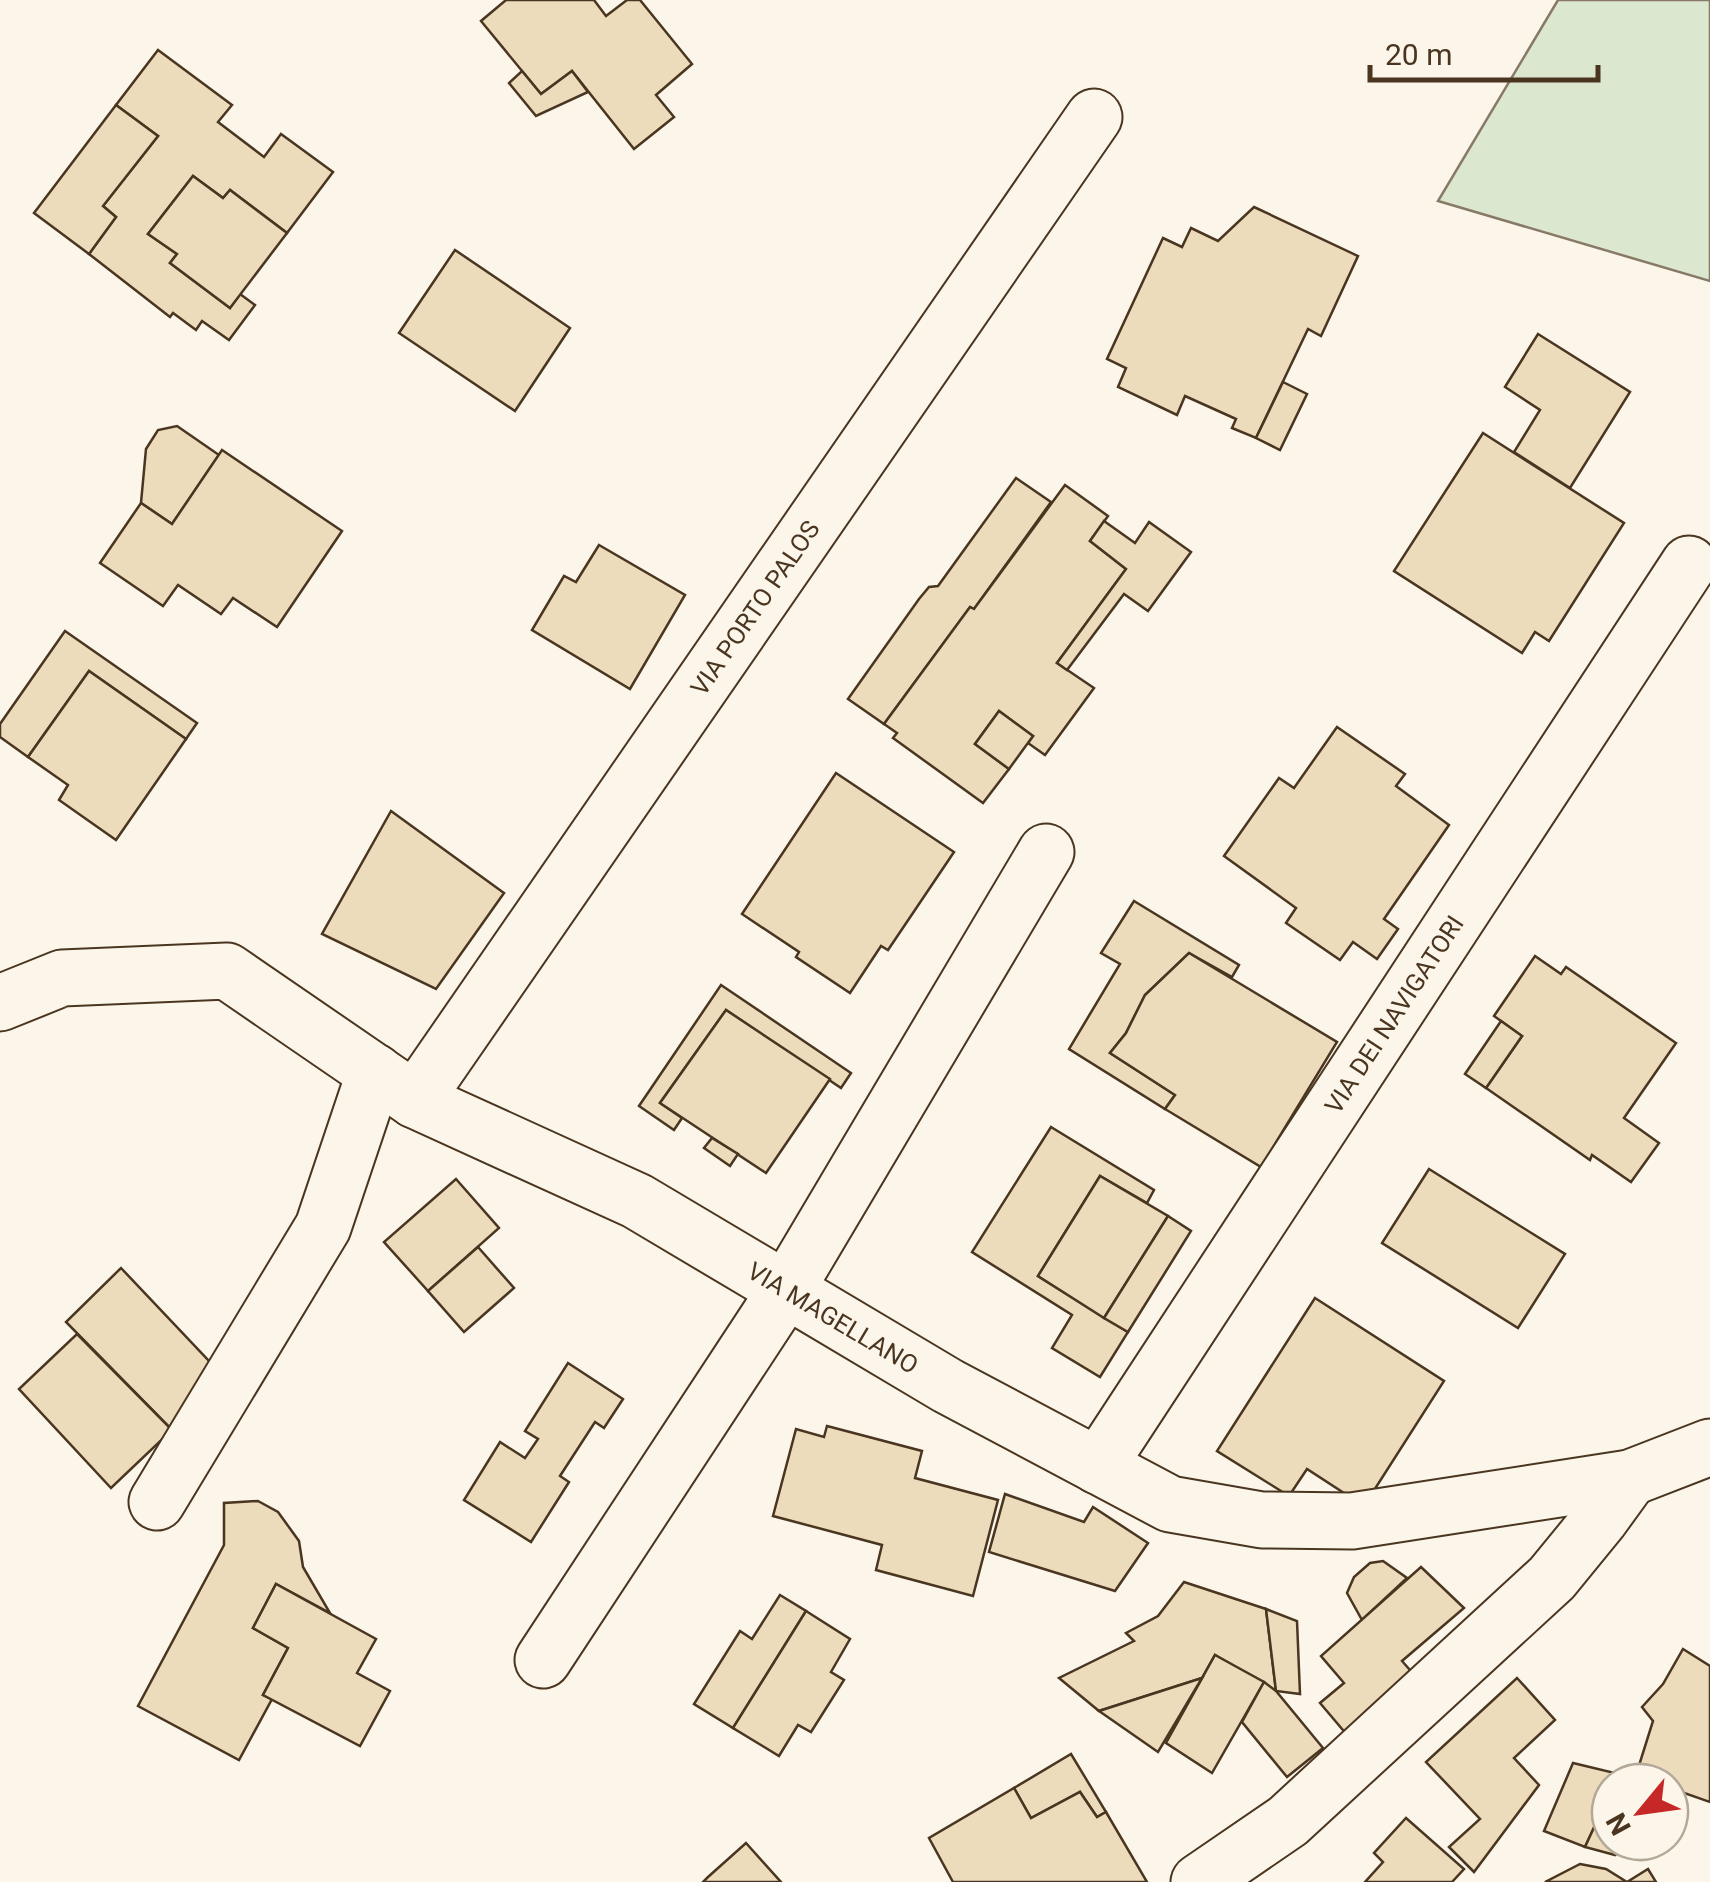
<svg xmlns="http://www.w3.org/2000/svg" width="1710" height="1882" font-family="Roboto,sans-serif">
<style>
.green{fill:#dce7d0;stroke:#887966;stroke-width:2.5}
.building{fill:#ecdcbc;stroke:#4a3520;stroke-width:2.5}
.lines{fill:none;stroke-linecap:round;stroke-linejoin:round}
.street-casing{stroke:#4a3520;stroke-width:59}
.street{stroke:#fbf6e9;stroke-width:55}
.labels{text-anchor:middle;stroke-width:8;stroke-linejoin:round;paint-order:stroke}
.street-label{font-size:25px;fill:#4a3520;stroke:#fbf6e9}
</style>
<rect width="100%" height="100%" fill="#fbf6e9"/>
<polygon class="green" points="1558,0 1710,0 1710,281 1438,201"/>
<g class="building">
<polygon points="506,0 594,0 606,16 627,0 640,0 692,64 656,95 674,117 634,149 572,71 541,94 481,21"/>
<polygon points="158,50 232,105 218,122 264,157 281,134 333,172 287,233 230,190 223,198 193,176 148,234 177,254 170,263 230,308 240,294 255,305 229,340 202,321 196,330 173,313 170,317 89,254 116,217 103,206 158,136 116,105"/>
<polygon points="522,71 541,94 572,71 588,92 536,116 509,83"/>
<polygon points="116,105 158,136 103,206 116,217 89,254 34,213"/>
<polygon points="193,176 223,198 230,190 287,233 230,308 170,263 177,254 148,234"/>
<polygon points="1254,207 1358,256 1321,336 1308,329 1256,438 1232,428 1236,419 1185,396 1177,415 1118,387 1126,368 1107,359 1163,238 1182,247 1191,228 1218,241"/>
<polygon points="455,250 570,328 515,411 399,333"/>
<polygon points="1538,334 1630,392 1570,488 1514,452 1540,410 1505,387"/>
<polygon points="1283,382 1307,394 1280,450 1256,438"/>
<polygon points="177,426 219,455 172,524 141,503 146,449 158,430"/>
<polygon points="1483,433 1624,523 1549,641 1535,632 1522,653 1394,571"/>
<polygon points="222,450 342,531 277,627 233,598 221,614 178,585 163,606 100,563 141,503 172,524"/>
<polygon points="1016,478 1051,502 974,609 970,607 884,724 848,699 919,599 929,587 938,586"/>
<polygon points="1065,485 1108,516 1090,541 1126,569 1057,663 1094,688 1045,755 1028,743 1033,736 999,711 975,744 1009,769 983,803 893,738 897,733 884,724 970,607 974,609"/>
<polygon points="1104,521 1135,543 1149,522 1191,552 1148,611 1124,594 1067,670 1057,663 1126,569 1090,541"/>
<polygon points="599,545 685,595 630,689 532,630 564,576 576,582"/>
<polygon points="65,631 197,723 186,739 89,671 28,757 0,737 0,724"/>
<polygon points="89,671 186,739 116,840 59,800 68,785 28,757"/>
<polygon points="999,711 1033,736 1009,769 975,744"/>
<polygon points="1337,727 1405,774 1396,786 1449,825 1384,919 1398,929 1377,959 1353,942 1340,960 1286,923 1296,908 1224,856 1279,778 1294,788"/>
<polygon points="836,773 954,852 888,950 881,946 850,993 796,957 799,952 742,914"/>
<polygon points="391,811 504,893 436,989 322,934"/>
<polygon points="1134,901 1239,965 1232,977 1189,953 1145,995 1126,1033 1110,1053 1175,1095 1165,1109 1069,1049 1120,964 1101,953"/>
<polygon points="1189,953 1337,1042 1261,1167 1165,1109 1175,1095 1110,1053 1126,1033 1145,995"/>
<polygon points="1535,956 1561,974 1566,967 1676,1043 1624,1118 1659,1143 1631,1182 1592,1155 1590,1160 1486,1088 1522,1036 1494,1016"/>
<polygon points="721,985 851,1073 841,1088 726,1010 660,1103 682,1118 674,1130 639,1106"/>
<polygon points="726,1010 830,1079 766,1173 660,1103"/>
<polygon points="1501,1021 1522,1036 1486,1088 1465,1074"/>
<polygon points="1051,1127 1154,1190 1147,1203 1100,1176 1038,1276 1128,1332 1100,1377 1052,1348 1072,1315 972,1252"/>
<polygon points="712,1138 738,1154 730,1166 704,1148"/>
<polygon points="1429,1169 1565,1254 1518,1328 1382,1243"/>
<polygon points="1100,1176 1168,1216 1104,1318 1038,1276"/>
<polygon points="456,1179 499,1228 428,1291 384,1242"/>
<polygon points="1168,1216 1191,1231 1128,1332 1104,1318"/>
<polygon points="478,1247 514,1288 464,1332 428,1291"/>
<polygon points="121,1268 226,1379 172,1430 66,1322"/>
<polygon points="1315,1298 1444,1381 1364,1506 1307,1469 1289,1496 1217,1451"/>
<polygon points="77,1334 172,1430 111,1488 19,1389"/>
<polygon points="568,1363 623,1399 604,1428 595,1422 560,1476 569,1482 531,1542 464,1500 500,1442 525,1458 538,1439 525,1431"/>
<polygon points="827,1426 922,1451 915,1478 998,1500 973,1596 876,1570 882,1545 773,1516 796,1429 824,1437"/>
<polygon points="1005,1494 1084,1522 1093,1507 1148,1543 1115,1591 989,1552"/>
<polygon points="258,1501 278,1512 299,1541 303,1567 330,1613 276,1584 253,1628 288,1648 263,1695 272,1699 239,1760 138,1706 224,1545 224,1503"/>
<polygon points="1383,1561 1407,1578 1362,1620 1347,1593 1354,1577 1370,1563"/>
<polygon points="1421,1567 1464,1608 1402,1661 1416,1677 1348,1736 1320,1703 1344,1683 1321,1656"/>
<polygon points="1184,1582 1266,1609 1276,1691 1215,1655 1202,1678 1099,1711 1059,1678 1134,1641 1126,1633 1158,1616"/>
<polygon points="276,1584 376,1639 357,1673 390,1691 360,1746 263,1695 288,1648 253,1628"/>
<polygon points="780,1595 806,1611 733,1728 694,1704 740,1631 752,1639"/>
<polygon points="1266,1609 1297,1621 1300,1694 1276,1691"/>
<polygon points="806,1611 850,1639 831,1672 844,1680 811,1732 798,1725 779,1756 733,1728"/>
<polygon points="1683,1649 1710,1666 1710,1802 1670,1788 1670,1782 1654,1782 1636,1775 1653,1721 1642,1707 1663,1684"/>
<polygon points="1215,1655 1264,1682 1212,1773 1166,1743"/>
<polygon points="1202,1678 1158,1752 1099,1711"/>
<polygon points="1517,1678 1555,1720 1514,1758 1539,1785 1474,1872 1449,1847 1480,1819 1426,1762"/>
<polygon points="1264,1682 1276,1691 1323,1748 1287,1777 1242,1722"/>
<polygon points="1071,1754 1106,1812 1097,1817 1080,1792 1031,1818 1014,1788"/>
<polygon points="1573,1763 1619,1774 1615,1782 1610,1782 1610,1793 1585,1847 1544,1831"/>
<polygon points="1014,1788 1031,1818 1080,1792 1097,1817 1106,1812 1147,1882 953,1882 929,1838"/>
<polygon points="1610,1793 1610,1842 1630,1842 1615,1855 1585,1847"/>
<polygon points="1406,1818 1464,1869 1452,1882 1365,1882 1383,1862 1374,1853"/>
<polygon points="746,1843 781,1882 703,1882 708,1877"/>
<polygon points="1580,1864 1606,1869 1627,1882 1648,1869 1656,1882 1545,1882"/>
</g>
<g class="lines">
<defs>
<g id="street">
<path id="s1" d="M 0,1003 L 62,978 L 227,971 L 415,1100 L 637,1201 L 948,1386 L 1170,1504 L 1262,1520 L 1352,1521 L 1630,1478 L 1710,1447"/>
<path id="s2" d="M 415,1100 L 1094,117"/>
<path id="s3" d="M 1098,1466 L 1689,564"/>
<polyline points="157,1502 323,1227 375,1072"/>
<polyline points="543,1660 786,1290 1046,852"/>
<polyline points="1199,1882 1288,1821 1552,1578 1601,1518 1630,1478"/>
</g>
</defs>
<use href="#street" class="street-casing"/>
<use href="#street" class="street"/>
</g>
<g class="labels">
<g class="street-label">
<text dy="9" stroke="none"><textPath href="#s2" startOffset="598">VIA PORTO PALOS</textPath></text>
<text dy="9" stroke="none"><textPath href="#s3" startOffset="540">VIA DEI NAVIGATORI</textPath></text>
<text dy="9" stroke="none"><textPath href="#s1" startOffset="932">VIA MAGELLANO</textPath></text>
</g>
</g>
<g transform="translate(1640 1812) rotate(241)"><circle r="48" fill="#fbf6e9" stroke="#b4a999" stroke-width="2.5"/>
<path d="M0-8L18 38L0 25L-18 38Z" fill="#c62828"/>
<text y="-15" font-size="28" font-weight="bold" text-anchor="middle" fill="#4a3520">N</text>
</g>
<path d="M1370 65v15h228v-15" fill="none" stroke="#4a3520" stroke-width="5"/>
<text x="1385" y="65" font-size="30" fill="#4a3520" stroke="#fbf6e9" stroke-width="8" paint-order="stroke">20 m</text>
</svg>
